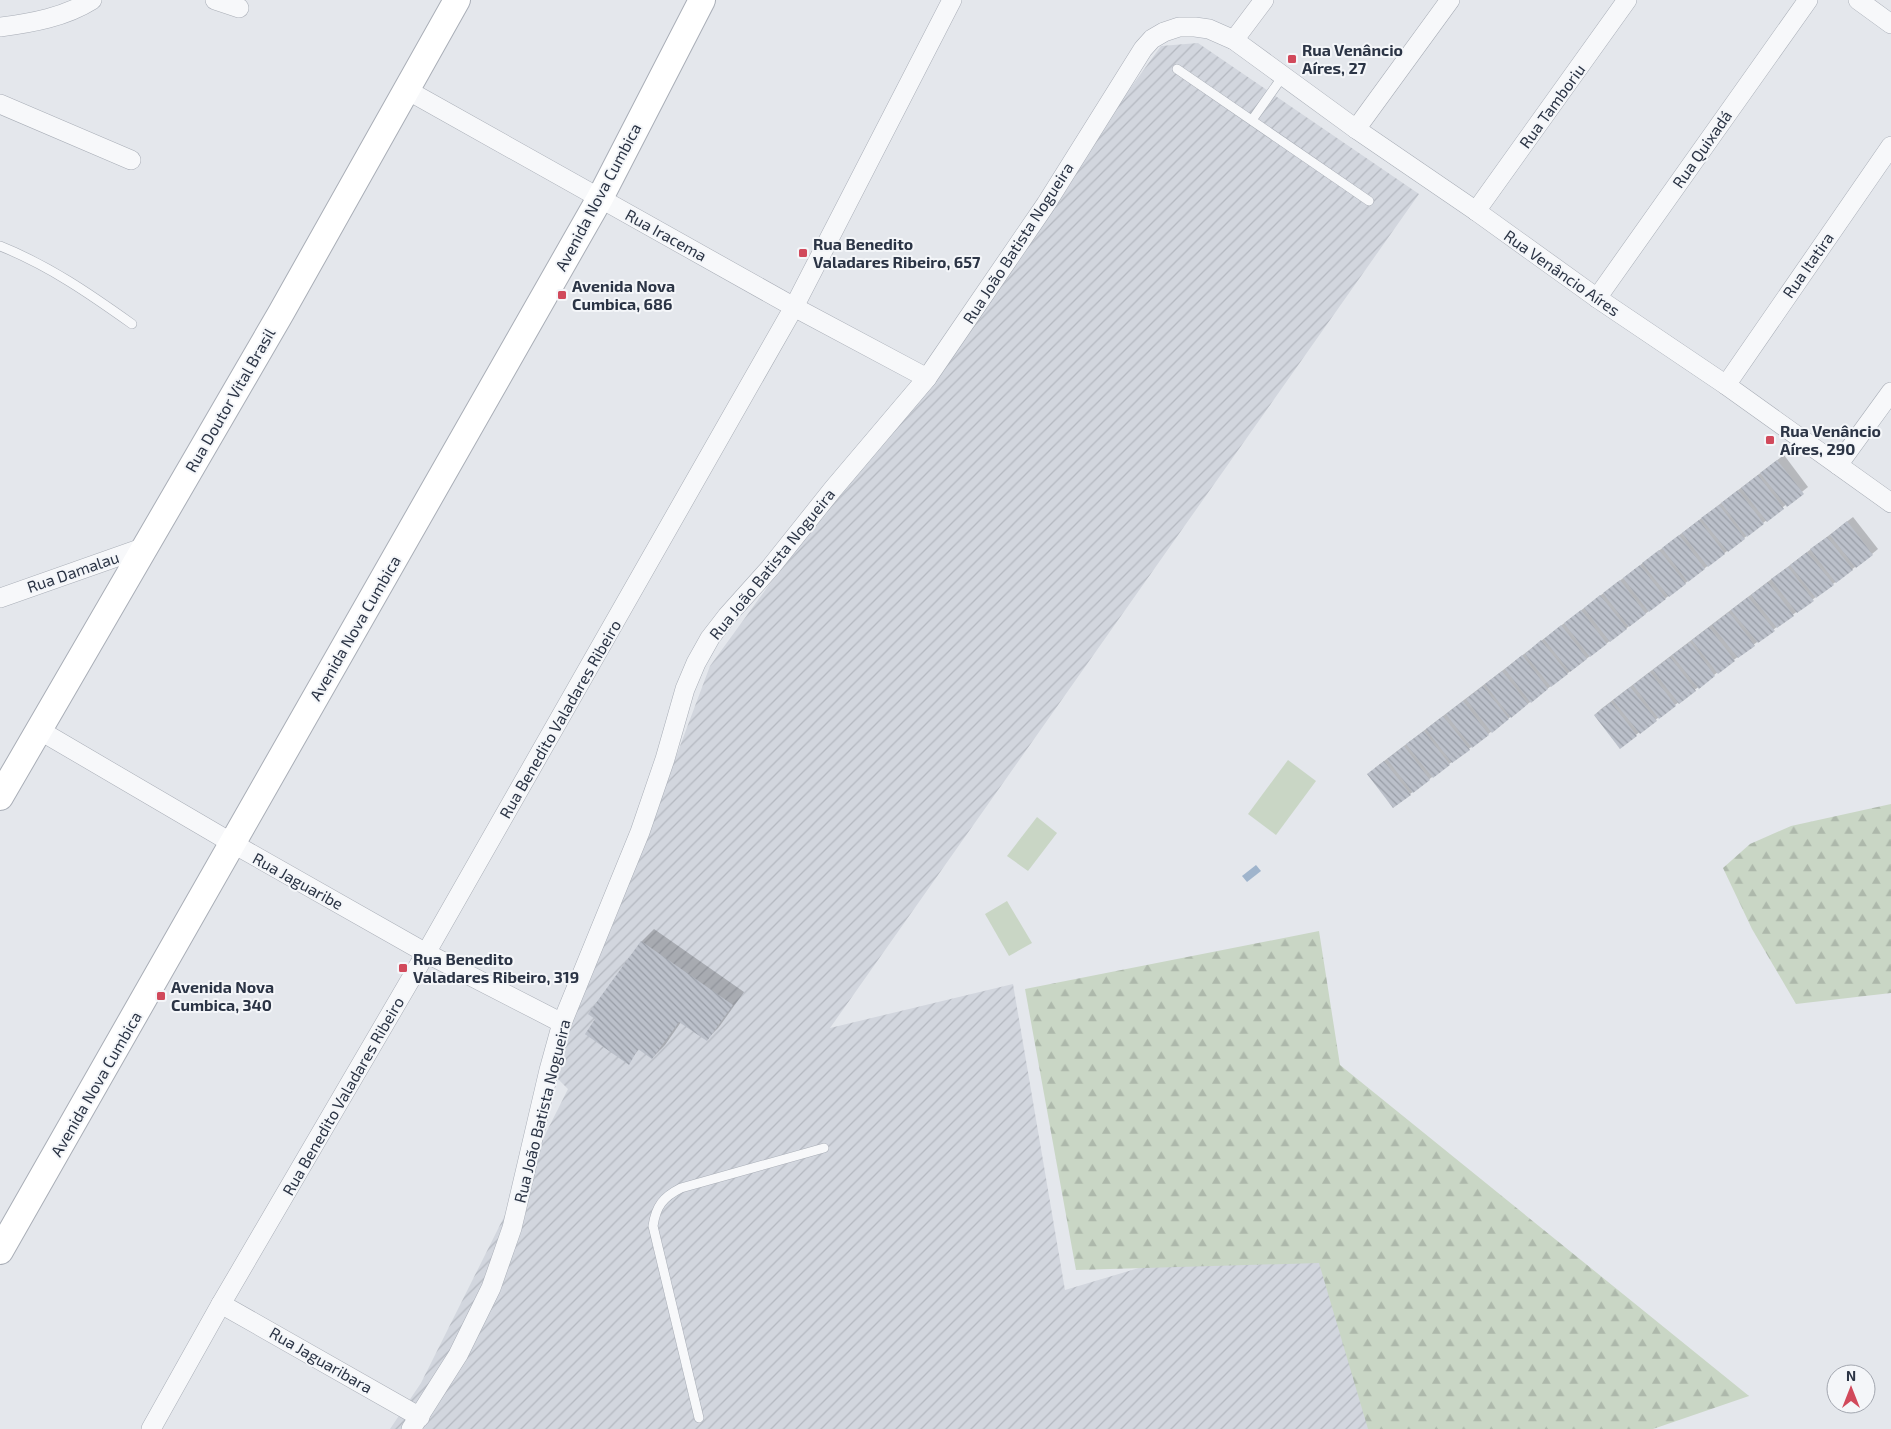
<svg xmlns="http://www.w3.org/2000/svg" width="1891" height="1429" font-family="'Exo 2',sans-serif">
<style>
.industrial{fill:url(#industrial-furrows)}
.forest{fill:url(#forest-firs)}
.garden{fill:#c9d6c5}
.water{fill:#9fb4cc}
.shadow{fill:#0003}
.building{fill:url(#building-back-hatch)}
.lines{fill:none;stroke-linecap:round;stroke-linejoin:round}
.lane-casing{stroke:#a9aeb7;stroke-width:10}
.street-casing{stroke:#a9aeb7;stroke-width:20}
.secondary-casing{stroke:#a9aeb7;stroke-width:28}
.lane{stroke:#f7f8fa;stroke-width:9}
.street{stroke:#f7f8fa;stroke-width:19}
.secondary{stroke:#fff;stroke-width:26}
.poi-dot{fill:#d1495b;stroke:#f4f6f9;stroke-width:2}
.labels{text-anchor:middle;stroke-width:4;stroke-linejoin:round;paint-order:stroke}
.poi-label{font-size:16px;font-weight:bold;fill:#2b3445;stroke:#f4f6f9;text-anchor:start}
.street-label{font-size:16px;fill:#2b3445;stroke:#f4f6f9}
</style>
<defs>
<pattern id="industrial-furrows" width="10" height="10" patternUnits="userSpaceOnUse" patternTransform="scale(1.25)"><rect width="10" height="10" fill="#d2d6de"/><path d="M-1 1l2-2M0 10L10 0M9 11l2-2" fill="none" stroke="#b4b8c0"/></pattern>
<pattern id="forest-firs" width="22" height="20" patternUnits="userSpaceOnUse" patternTransform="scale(1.25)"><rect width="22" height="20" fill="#c9d6c5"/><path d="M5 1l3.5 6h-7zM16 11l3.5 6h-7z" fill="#adb8ab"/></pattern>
<pattern id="building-back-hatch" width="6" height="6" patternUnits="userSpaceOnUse" patternTransform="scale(1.25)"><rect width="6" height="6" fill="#bbc0ca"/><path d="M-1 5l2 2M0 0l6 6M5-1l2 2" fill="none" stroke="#989da6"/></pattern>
</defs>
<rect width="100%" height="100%" fill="#e4e7ec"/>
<polygon class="industrial" points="1198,43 1419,194 830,1028 1013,984 1065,1290 1330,1211 1433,1429 390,1429 421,1383 568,1089 554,1075 579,1003 616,917 710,666 1161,46"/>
<g class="forest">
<polygon points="1891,804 1891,993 1796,1004 1752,929 1723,868 1750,844 1791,826"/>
<polygon points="1319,931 1340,1065 1749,1396 1653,1429 1368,1429 1319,1263 1076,1270 1025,989"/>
</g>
<g class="garden">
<polygon points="1288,760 1316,781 1276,835 1248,814"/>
<polygon points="1037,817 1057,833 1028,871 1007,856"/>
<polygon points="1007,901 1032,943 1009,956 985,914"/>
</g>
<polygon class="water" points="1256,865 1261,871 1247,882 1242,876"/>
<g class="shadow">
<polygon points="1784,455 1808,487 1748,535 1410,794 1375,768"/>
<polygon points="1853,517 1878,549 1872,554 1620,747 1595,715 1601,709"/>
<polygon points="654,929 744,992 719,1027 707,1039 681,1022 665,1045 652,1058 639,1048 631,1060 642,941"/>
</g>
<g class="building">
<polygon points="1777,460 1804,494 1787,507 1760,473"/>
<polygon points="1758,475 1784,509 1767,522 1741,488"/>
<polygon points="1738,490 1764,524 1747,537 1721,503"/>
<polygon points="1719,505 1745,539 1728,552 1701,518"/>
<polygon points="1699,520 1725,554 1708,567 1682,533"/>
<polygon points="1847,521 1873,555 1856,568 1830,535"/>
<polygon points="1679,535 1705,569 1688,582 1662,548"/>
<polygon points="1827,537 1853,570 1836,583 1810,549"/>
<polygon points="1659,550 1686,584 1669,597 1642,563"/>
<polygon points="1807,552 1834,585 1816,598 1790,565"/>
<polygon points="1640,565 1666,599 1649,612 1623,578"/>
<polygon points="1788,567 1814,601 1797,613 1771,579"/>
<polygon points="1620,580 1646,614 1629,627 1603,593"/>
<polygon points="1768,582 1794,616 1777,628 1751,595"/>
<polygon points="1600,595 1627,629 1610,642 1584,608"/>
<polygon points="1748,597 1775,631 1758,643 1731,610"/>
<polygon points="1581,610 1607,644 1590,657 1564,623"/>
<polygon points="1729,612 1755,646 1738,658 1712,625"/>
<polygon points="1561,625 1587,659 1570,672 1544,639"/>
<polygon points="1709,627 1735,661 1718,674 1692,640"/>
<polygon points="1541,640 1568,674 1551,687 1525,654"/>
<polygon points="1690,642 1715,676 1699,689 1672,655"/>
<polygon points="1522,655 1548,689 1531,703 1505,669"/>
<polygon points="1670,657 1696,691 1679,704 1653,670"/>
<polygon points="1502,671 1528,704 1511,718 1485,684"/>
<polygon points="1650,672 1676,706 1659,719 1633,685"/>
<polygon points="1483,686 1509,719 1492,733 1466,699"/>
<polygon points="1630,687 1657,721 1640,734 1613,700"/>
<polygon points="1463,701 1489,735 1472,748 1446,714"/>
<polygon points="1611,702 1637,736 1620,749 1594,715"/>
<polygon points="1443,716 1470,750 1452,763 1426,729"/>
<polygon points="1424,731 1450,765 1433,778 1406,744"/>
<polygon points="1404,746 1430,780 1413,793 1387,759"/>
<polygon points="1384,761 1411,795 1393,808 1367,774"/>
<polygon points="641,941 733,1005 707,1041 679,1022 652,1059 638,1049 629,1065 585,1034 595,1019 588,1014"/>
</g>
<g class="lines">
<defs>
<g id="lane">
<polyline points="1177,69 1369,201"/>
<polyline points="1252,120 1283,76"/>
<path d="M 0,246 C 48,265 90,294 132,324"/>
<path d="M 699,1418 L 653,1226 C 656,1206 663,1197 681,1188 L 824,1148"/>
</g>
<g id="street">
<polyline points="215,0 239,8"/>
<polyline points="1858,0 1891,24"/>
<path d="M 0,27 C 32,23 65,17 92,0"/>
<polyline points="1234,40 1264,0"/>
<polyline points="407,90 794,307 927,378"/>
<polyline points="0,104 131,160"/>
<polyline points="1356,129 1450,0"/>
<polyline points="1476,211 1627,0"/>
<polyline points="1597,298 1808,0"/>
<polyline points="1726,385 1891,146"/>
<polyline points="1838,465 1891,392"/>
<polyline points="0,598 145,547"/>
<polyline points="39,730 232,843 426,953 562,1023"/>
<polyline points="221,1304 420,1417"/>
<polyline points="151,1429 221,1304 426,953 794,307 952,0"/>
<polyline points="411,1429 458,1355 491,1288 512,1228 549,1070 562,1023 640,832 665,759 685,689 696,663 710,638 727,616 770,568 833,489 927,378 1046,204 1143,49 1152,39 1164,32 1179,27 1195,27 1209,29 1234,40 1356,129 1476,211 1597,298 1726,385 1891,503"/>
</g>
<g id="secondary">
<polyline points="0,797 281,313 457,0"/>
<polyline points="0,1251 600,198 702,0"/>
</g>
</defs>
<use href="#lane" class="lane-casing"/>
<use href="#street" class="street-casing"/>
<use href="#secondary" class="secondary-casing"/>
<use href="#lane" class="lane"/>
<use href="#street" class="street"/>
<use href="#secondary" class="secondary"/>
</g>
<g class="poi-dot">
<rect x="1287" y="54" width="10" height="10" rx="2.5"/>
<rect x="798" y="248" width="10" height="10" rx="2.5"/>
<rect x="557" y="290" width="10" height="10" rx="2.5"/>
<rect x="1765" y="435" width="10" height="10" rx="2.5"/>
<rect x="398" y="963" width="10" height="10" rx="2.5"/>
<rect x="156" y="991" width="10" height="10" rx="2.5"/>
</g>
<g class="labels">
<g class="poi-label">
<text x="1302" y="56">Rua Venâncio<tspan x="1302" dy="18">Aíres, 27</tspan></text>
<text x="813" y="250">Rua Benedito<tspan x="813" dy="18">Valadares Ribeiro, 657</tspan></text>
<text x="572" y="292">Avenida Nova<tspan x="572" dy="18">Cumbica, 686</tspan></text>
<text x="1780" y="437">Rua Venâncio<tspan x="1780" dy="18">Aíres, 290</tspan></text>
<text x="413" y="965">Rua Benedito<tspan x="413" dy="18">Valadares Ribeiro, 319</tspan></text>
<text x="171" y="993">Avenida Nova<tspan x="171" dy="18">Cumbica, 340</tspan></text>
</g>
<g class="street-label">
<text transform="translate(1552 106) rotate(-54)" y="6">Rua Tamboriu</text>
<text transform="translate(1702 149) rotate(-55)" y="6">Rua Quixadá</text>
<text transform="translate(598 197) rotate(-62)" y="6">Avenida Nova Cumbica</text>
<text transform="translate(666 235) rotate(29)" y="6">Rua Iracema</text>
<text transform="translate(1018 243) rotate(-57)" y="6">Rua João Batista Nogueira</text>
<text transform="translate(1808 265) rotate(-55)" y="6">Rua Itatira</text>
<text transform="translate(1562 273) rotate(35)" y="6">Rua Venâncio Aíres</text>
<text transform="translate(230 400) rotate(-60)" y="6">Rua Doutor Vital Brasil</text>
<text transform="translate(772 564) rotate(-51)" y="6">Rua João Batista Nogueira</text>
<text transform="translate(73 572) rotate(-19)" y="6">Rua Damalau</text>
<text transform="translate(355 628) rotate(-60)" y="6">Avenida Nova Cumbica</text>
<text transform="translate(560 719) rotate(-60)" y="6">Rua Benedito Valadares Ribeiro</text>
<text transform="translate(298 881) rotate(29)" y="6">Rua Jaguaribe</text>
<text transform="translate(96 1084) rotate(-60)" y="6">Avenida Nova Cumbica</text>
<text transform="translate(343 1096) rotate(-60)" y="6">Rua Benedito Valadares Ribeiro</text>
<text transform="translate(542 1111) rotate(-76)" y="6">Rua João Batista Nogueira</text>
<text transform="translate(321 1360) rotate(30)" y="6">Rua Jaguaribara</text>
</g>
</g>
<g transform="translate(1851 1389)"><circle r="24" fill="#f4f6f9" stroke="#a4a8b1"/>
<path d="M0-4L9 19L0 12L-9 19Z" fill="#d1495b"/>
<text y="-8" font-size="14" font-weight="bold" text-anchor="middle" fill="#2b3445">N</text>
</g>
</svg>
